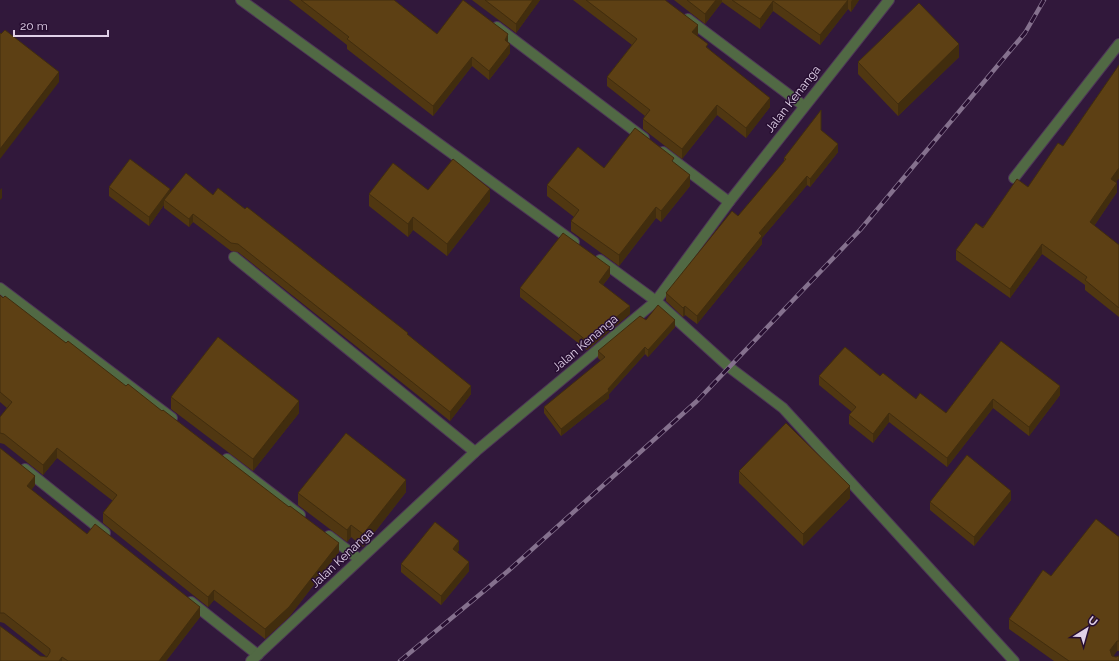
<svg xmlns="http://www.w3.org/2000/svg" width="1119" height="661" font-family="Raleway,sans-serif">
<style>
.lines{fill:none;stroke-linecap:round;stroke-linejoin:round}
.minor-casing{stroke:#4d3557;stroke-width:12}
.minor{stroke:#516944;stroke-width:10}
.rail-casing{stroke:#85718e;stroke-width:4.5}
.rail{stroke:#270e31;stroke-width:3;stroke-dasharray:9;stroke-linecap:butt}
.wall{fill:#503711}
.shaded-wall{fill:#412d0e}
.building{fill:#5d4014;stroke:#412d0e}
.labels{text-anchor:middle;stroke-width:3;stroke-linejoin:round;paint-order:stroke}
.street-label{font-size:12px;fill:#e0d0e8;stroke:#270e31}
</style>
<rect width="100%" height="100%" fill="#31183b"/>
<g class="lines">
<defs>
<g id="minor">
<polyline points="241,0 574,242"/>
<polyline points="688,19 804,106"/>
<polyline points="497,27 644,138"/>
<polyline points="663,152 729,202"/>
<polyline points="1014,178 1119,44"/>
<polyline points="234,257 475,452"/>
<polyline points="600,260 656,301 729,367 783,408 1014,661"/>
<polyline points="0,288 172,418"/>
<polyline points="227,459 300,515"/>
<polyline points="25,469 105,533"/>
<polyline points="329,536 359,559"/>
<polyline points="191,602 258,655"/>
<polyline points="251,661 475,452 656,301 729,202 889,0"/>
</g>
</defs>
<use href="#minor" class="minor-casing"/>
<use href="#minor" class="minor"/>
<defs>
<polyline id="rail" points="400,661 508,571 697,401 860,230 1025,33 1044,0"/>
</defs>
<use href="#rail" class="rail-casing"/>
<use href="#rail" class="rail"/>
</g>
<g class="wall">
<polygon points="289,0 394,0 437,34 508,42 510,53 489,80 472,66 433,116 347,49 347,45"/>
<polygon points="472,0 540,0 516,33"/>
<polygon points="573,0 665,0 698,34 697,36 708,48 770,107 746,138 717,115 682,159 643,129 643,119 645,116 607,86 607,77 632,45"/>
<polygon points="674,0 859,0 851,12 848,9 820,45 773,11 760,29 722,2 705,24"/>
<polygon points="959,57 898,116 858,74 858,62"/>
<polygon points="1119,65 1119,178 1116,182 1117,192 1094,226 1119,245 1119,317 1085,290 1085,285 1042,254 1010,298 956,260 956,250 1028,187 1063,146"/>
<polygon points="821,130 838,152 810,187 807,185 762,238 762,244 697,324 685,315 683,317 666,301 666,293 738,216 784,162 784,158"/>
<polygon points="674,163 690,186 661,222 656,218 619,266 571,231 571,221 574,217 547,196 547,185 604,168"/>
<polygon points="109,187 170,193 213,195 408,335 471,394 450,421 238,252 231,251 193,222 189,227 164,208 164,205 149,226 109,196"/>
<polygon points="428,190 490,201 447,256 413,230 408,237 369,206 369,194"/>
<polygon points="610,276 603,285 630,314 587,350 520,297 520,288"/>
<polygon points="0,295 66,343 339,552 289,617 265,639 214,600 208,607 103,523 103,513 113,501 57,458 43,475 4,444 0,443 0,417 7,408 0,402"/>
<polygon points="646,320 675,327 648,357 645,354 609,394 609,398 561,436 544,413 544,407 601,361 598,358 598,351"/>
<polygon points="1001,341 1060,395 1029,436 993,408 947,467 889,422 873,443 849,424 849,415 852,412 819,385 819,376 880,376 916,399 946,413"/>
<polygon points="171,397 299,413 253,471 171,409"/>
<polygon points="0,448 35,485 31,490 87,534 200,617 166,661 0,661 40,656 47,657 4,623 0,622"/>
<polygon points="739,471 850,498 803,546 739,483"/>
<polygon points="406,492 363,547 351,537 347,542 298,505 298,493"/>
<polygon points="1011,500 974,546 930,510 930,502"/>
<polygon points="1119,537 1119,651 1117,651 1113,656 1119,661 1054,661 1009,629 1009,619 1051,576"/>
<polygon points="459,550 457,552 469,571 441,605 401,572 401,564"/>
</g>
<g class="shaded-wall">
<polygon points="533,0 540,0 516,33 516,24"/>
<polygon points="716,0 722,0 722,2 705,24 705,14"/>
<polygon points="848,0 848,9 820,45 820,35"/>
<polygon points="852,0 859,0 851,12 851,2"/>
<polygon points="773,1 773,11 760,29 760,19"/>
<polygon points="698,25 698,34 692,42 692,32"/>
<polygon points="508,34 508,44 505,40"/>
<polygon points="510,44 510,53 489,80 489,71"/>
<polygon points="959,44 959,57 898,116 898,104"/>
<polygon points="472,57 472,66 433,116 433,106"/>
<polygon points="59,72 59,82 0,159 0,149"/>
<polygon points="770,98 770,107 746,138 746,128"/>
<polygon points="717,105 717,115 682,159 682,149"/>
<polygon points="838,144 838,152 810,187 810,179"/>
<polygon points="1119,168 1119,178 1111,189 1111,179"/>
<polygon points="690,175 690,186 661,222 661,211"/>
<polygon points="807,176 807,185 762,238 762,244 697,324 697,316 759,233"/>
<polygon points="1117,183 1117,192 1090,232 1090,222"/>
<polygon points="2,188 2,198 0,200 0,190"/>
<polygon points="170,189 170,198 164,200 164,205 149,226 149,217"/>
<polygon points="490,189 490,201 447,256 447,244"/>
<polygon points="656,207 656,218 619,266 619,255"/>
<polygon points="193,214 193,222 189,227 189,219"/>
<polygon points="413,217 413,230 408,237 408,224"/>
<polygon points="1042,244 1042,254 1010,298 1010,289"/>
<polygon points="610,267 610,276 599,290 599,282"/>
<polygon points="630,306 630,314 587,350 587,341"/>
<polygon points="685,306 685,315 683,317 683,308"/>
<polygon points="675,320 675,327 648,357 648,350"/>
<polygon points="645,347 645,354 609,394 609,398 561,436 561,429 608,389"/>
<polygon points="471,386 471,394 450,421 450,412"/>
<polygon points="1060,386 1060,395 1029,436 1029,427"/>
<polygon points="993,399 993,408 947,467 947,458"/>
<polygon points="299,401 299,413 253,471 253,459"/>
<polygon points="889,413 889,422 873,443 873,434"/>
<polygon points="57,448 57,458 43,475 43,465"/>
<polygon points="35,476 35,485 27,496 27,486"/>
<polygon points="406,480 406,492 363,547 363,534"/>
<polygon points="850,486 850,498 803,546 803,534"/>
<polygon points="1011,491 1011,500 974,546 974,537"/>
<polygon points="351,525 351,537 347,542 347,530"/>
<polygon points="459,541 459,550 453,558 453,549"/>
<polygon points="339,543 339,552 289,617 265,639 265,629"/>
<polygon points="469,562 469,571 441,605 441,596"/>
<polygon points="214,590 214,600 208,607 208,597"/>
<polygon points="200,607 200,617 166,661 159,661"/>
<polygon points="1117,641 1117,651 1110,661 1110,650"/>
<polygon points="62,657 62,661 59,661"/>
</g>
<g class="building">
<polygon points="301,0 394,0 437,34 463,0 508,34 505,40 510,44 489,71 472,57 433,106 347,39 349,37"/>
<polygon points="485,0 533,0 516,24"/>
<polygon points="586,0 665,0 698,25 692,32 708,44 706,47 770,98 746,128 717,105 682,149 643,119 650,110 607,77 637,39"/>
<polygon points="687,0 716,0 705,14"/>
<polygon points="732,0 848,0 820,35 773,1 760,19"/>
<polygon points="919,3 959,44 898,104 858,62"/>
<polygon points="5,30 59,72 0,149 0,33 1,34"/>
<polygon points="1119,65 1119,168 1111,179 1117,183 1090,222 1119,245 1119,308 1085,280 1087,277 1042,244 1010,289 956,250 976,223 983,228 1017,179 1028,187 1058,143 1063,146"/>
<polygon points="821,110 821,130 838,144 810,179 807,176 759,233 762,236 697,316 685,306 683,308 666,293 732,211 738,216 786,159 784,158"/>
<polygon points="635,128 674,158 672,161 690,175 661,211 656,207 619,255 571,221 579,210 547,185 578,147 604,168"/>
<polygon points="130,159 170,189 149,217 109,187"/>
<polygon points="453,159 490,189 447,244 413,217 408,224 369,194 393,163 428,190"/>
<polygon points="186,173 213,195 218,188 245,209 247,207 408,333 407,334 471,386 450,412 238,244 231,243 193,214 189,219 164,200"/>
<polygon points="563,233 610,267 599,282 630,306 587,341 520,288"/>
<polygon points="0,295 3,298 5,296 66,343 68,341 126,386 128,384 162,411 163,410 289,507 290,506 339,543 289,607 265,629 214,590 208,597 103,513 117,495 57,448 43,465 4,434 0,433 0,417 12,402 0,392"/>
<polygon points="658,305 675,320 648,350 645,347 608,389 609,391 561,429 544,407 605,357 598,351 640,316 646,320"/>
<polygon points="218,337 299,401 253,459 171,397"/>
<polygon points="1001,341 1060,386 1029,427 993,399 947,458 889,413 873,434 849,415 856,407 819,376 845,347 880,376 883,373 916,399 920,393 946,413"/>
<polygon points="786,423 850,486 803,534 739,471"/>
<polygon points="346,433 406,480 363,534 351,525 347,530 298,493"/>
<polygon points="0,448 35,476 27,486 87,534 95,524 200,607 159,661 68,661 62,657 59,661 0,661 0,626 40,656 47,657 50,652 50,649 4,613 0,613"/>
<polygon points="967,455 1011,491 974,537 930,502"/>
<polygon points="1096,519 1119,537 1119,641 1117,641 1110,650 1112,656 1116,657 1119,656 1119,661 1069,661 1009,619 1043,570 1051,576"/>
<polygon points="435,522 459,541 453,549 469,562 441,596 401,564"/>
</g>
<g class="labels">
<g class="street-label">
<text transform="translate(793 99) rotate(-52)" y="4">Jalan Kenanga</text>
<text transform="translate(585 343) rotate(-40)" y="4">Jalan Kenanga</text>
<text transform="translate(342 558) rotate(-43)" y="4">Jalan Kenanga</text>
</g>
</g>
<g transform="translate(1087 629) rotate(37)" stroke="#270e31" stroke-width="3" paint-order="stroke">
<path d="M0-3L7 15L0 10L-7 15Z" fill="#e0d0e8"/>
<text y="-6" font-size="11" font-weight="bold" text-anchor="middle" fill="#e0d0e8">U</text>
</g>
<path d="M14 30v6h94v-6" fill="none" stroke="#e0d0e8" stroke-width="2"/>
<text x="20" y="30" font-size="12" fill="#e0d0e8" stroke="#270e31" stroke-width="3" paint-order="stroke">20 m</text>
</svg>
